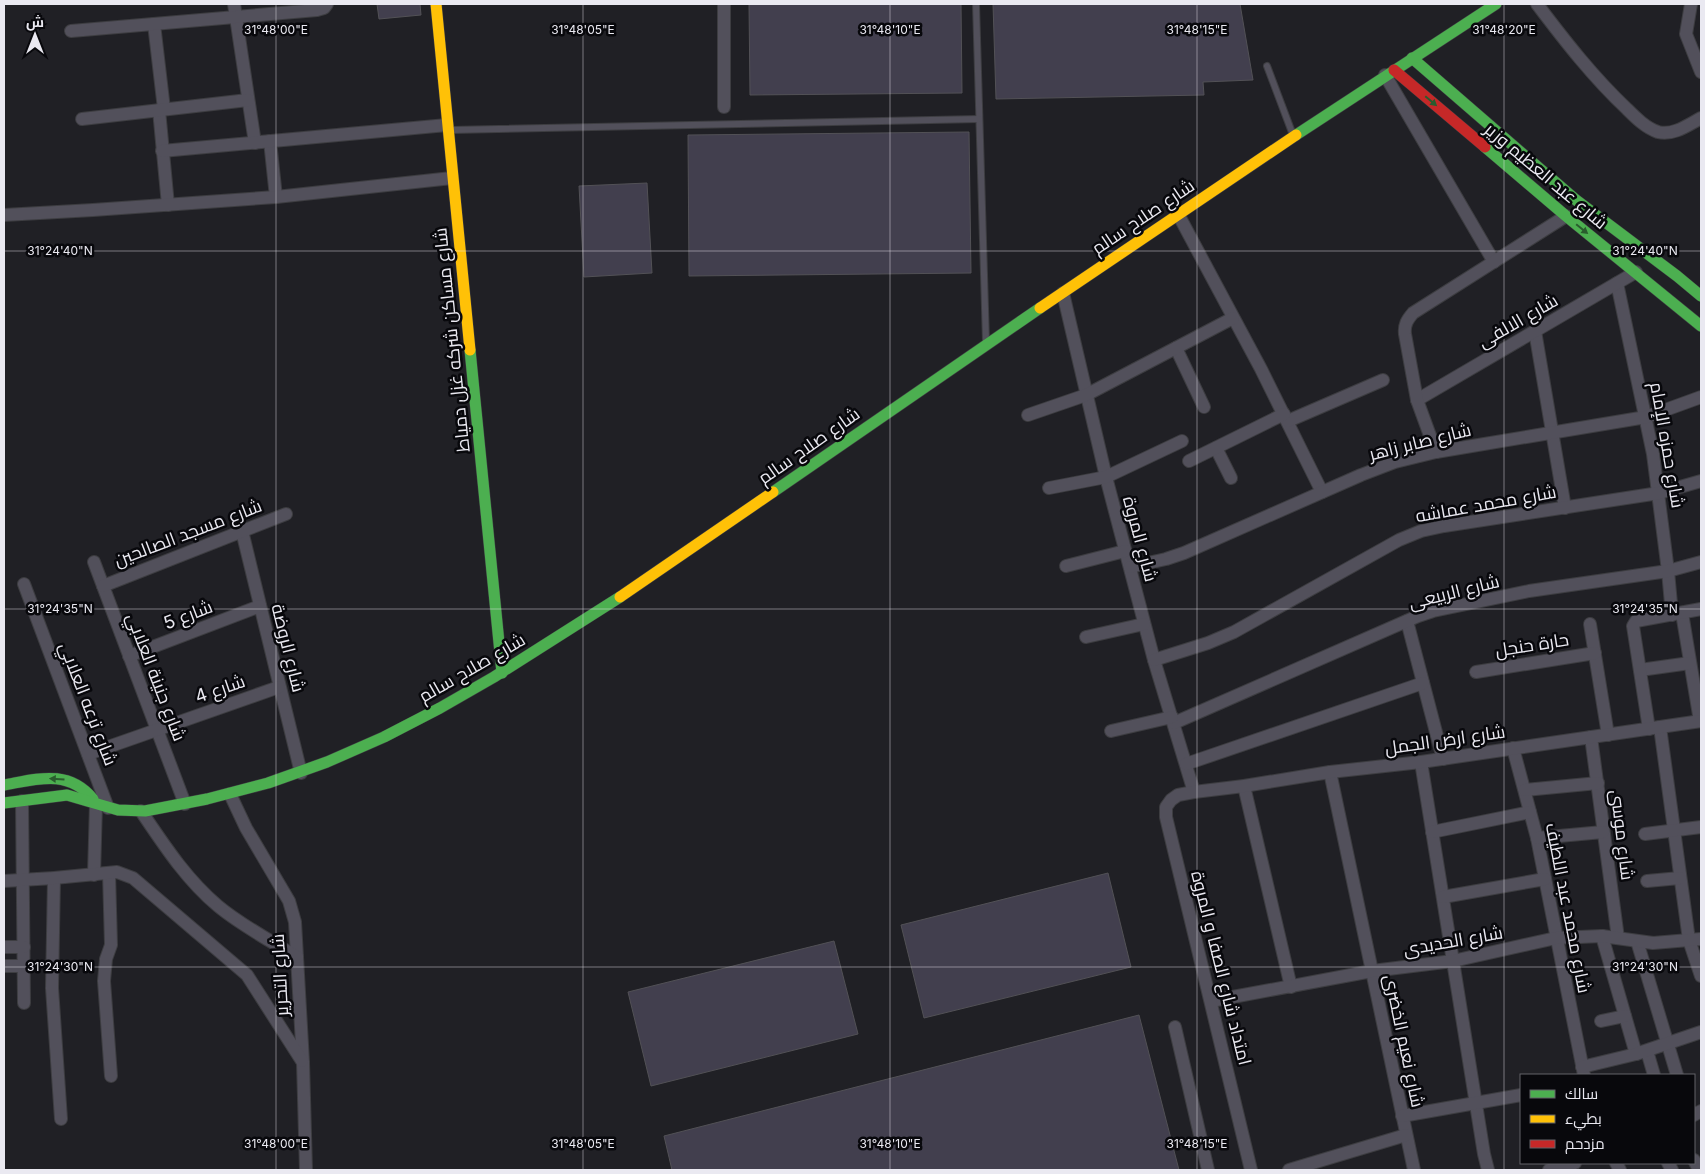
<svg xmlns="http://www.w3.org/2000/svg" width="1705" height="1174" font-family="Inter,Cairo,sans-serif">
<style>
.building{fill:#423f4e;stroke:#525156}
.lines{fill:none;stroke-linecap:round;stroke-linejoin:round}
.lane-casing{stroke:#3d3d41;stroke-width:8}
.street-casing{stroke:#3d3d41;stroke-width:14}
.fast-casing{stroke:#3d3d41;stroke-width:12}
.slow-casing{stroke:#3d3d41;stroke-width:12}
.jam-casing{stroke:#3d3d41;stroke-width:12}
.lane{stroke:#52505b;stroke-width:6}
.street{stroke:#52505b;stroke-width:12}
.fast{stroke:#4caf50;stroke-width:11}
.slow{stroke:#ffc107;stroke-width:11}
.jam{stroke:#c62828;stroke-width:11}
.oneway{fill:#2a5c2e}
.ticks{fill:none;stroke:#eae9f1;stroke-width:1;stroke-opacity:0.45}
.labels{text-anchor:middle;stroke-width:5;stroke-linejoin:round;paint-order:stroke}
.street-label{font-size:18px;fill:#eae9f1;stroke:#08080c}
.ticks-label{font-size:12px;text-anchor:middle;fill:#eae9f1;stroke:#08080c;stroke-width:5;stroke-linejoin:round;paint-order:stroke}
</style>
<rect width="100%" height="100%" fill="#202025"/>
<g class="building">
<polygon points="377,4 420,4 421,15 379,19"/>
<polygon points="749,4 961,4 962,93 750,95"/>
<polygon points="993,4 1240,4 1253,80 1203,82 1204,95 996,99"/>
<polygon points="969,132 971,273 689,276 688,135"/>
<polygon points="647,183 652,273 584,277 579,186"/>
<polygon points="1108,873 1131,967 924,1018 901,925"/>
<polygon points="834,941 858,1034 651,1086 628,992"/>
<polygon points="1139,1015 1179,1170 672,1170 664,1136"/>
</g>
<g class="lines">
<defs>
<g id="lane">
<polyline points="976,4 986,342"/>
<polyline points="1267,66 1293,135"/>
<polyline points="451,130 979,119"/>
</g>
<g id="street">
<polyline points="234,4 255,143"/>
<polyline points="724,4 724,107"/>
<path d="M 1537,4 C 1565,41 1593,77 1627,109 C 1636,118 1646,128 1658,132 C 1673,136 1688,125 1701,118"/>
<polyline points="1691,4 1686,34 1701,72"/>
<polyline points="154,24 164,109"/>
<polyline points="71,31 317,10 324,8 327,4"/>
<polyline points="1385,75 1494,262"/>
<polyline points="159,110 168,205"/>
<polyline points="82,119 248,100"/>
<polyline points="270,141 276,197"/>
<polyline points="162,151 447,125"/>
<polyline points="1178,214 1261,369 1322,492"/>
<polyline points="4,215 93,210 276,197 452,178"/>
<polyline points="1617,283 1653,454 1668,571 1672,615"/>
<polyline points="1063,293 1106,477 1154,660 1194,792"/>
<polyline points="1535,331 1565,508"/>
<polyline points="1176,348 1204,407"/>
<polyline points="1417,400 1636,272"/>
<polyline points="1028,415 1086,395 1233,318"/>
<polyline points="1288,421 1383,380"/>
<polyline points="1216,448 1231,478"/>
<path d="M 1436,452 L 1417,400 L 1405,334 C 1404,325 1407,320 1413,313 L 1566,216"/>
<polyline points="1189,461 1284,414"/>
<polyline points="1049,488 1106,477 1182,441"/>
<polyline points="242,531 301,773"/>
<polyline points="94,562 185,804"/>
<polyline points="1066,566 1125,551"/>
<polyline points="1130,567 1166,559 1184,553 1361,475 1395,462 1436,452 1646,417 1701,397"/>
<polyline points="24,584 108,808"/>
<polyline points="103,586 286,514"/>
<polyline points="1682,613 1700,721"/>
<polyline points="1407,621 1443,759"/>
<polyline points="1590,624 1608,735"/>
<polyline points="1086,637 1144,624"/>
<polyline points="129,656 260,606"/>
<polyline points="1154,660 1208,643 1234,632 1399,540 1421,531 1444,526 1659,493 1701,481"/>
<polyline points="1640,670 1690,663"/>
<polyline points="1476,672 1595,653"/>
<polyline points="1174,723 1418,616 1433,611 1529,591 1668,571 1701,562"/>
<polyline points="1660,727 1689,940 1701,976"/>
<polyline points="1649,729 1633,626 1636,621 1701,609"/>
<polyline points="1111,731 1172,717"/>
<polyline points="1591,737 1618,938"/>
<polyline points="1513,748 1537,838 1584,1075"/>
<polyline points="88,754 279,687"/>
<polyline points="1421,762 1484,1154 1488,1170"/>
<polyline points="1186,764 1423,683"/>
<polyline points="1330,772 1414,1170"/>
<polyline points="1244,786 1291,987"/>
<polyline points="1525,790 1598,783"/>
<polyline points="230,794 246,828 289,901 295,922 303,1062 306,1170"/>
<polyline points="22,801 24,1003"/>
<path d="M 141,811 C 164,845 186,879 218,906 C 242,926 271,941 297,957"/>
<polyline points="1432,832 1530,812"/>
<polyline points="1645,834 1701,827"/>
<polyline points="1537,838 1603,832"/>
<polyline points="109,873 111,945 106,959 104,981 111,1076"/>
<polyline points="94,875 96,804"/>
<polyline points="54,878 52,988 61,1119"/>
<polyline points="4,881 54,878 117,872 133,878 247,975 302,1061"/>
<polyline points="1647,881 1680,878"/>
<polyline points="1443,897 1545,879"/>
<polyline points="1602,936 1636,1054"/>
<polyline points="1637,941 1677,1075"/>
<polyline points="4,947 24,947"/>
<polyline points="4,966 24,966"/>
<polyline points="1211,1001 1372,971 1453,961 1556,938 1602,936 1653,943 1701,939"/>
<polyline points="1601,1021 1625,1016"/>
<polyline points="1175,1027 1208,1170"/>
<polyline points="1647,1051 1654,1075"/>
<polyline points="1582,1067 1636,1054 1701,1032"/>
<polyline points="1694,1115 1701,1111"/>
<polyline points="1402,1116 1521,1095"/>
<polyline points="1694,1160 1699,1170"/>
<polyline points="1616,1163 1620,1170"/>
<polyline points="1668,1163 1672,1170"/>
<polyline points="1251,1170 1166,817 1166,807 1171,800 1178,795 1194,792 1244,786 1330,772 1421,762 1701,721"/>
<polyline points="1289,1170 1406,1135"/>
<polyline points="1549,1170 1575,1163"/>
</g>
<g id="fast">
<polyline points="1412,58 1576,200 1677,276 1701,296"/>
<polyline points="1296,135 1496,4"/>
<polyline points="1485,147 1566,216 1701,326"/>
<polyline points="470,350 502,673"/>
<polyline points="773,492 1040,308"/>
<path d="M 4,785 C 38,779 68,769 93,799"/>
<polyline points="4,803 67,795 118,810 145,811 207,799 268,783 327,762 384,737 440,708 494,677 620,597"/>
</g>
<g id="slow">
<polyline points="436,4 470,350"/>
<polyline points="1040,308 1296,135"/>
<polyline points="620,597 773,492"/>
</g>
<polyline id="jam" points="1394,70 1485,147"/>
</defs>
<use href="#lane" class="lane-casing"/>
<use href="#street" class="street-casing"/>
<use href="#fast" class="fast-casing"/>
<use href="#slow" class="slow-casing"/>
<use href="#jam" class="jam-casing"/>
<use href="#lane" class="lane"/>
<use href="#street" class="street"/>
<use href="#fast" class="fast"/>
<use href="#slow" class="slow"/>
<use href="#jam" class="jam"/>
</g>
<defs><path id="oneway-solid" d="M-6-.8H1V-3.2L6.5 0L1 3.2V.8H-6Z" transform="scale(1.25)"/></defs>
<g class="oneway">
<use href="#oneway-solid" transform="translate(1431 101) rotate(40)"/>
<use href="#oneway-solid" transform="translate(1582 229) rotate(39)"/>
<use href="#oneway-solid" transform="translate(57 779) rotate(-177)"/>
</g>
<path class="ticks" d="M 276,4 L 276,1170M 583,4 L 583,1170M 890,4 L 890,1170M 1197,4 L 1197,1170M 1504,4 L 1504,1170M 4,251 L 1701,251M 4,609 L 1701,609M 4,967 L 1701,967"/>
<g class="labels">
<g class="street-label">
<text transform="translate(1546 176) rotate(40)" y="6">شارع عبد العظيم وزير</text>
<text transform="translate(1143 217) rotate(-34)" y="6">شارع صلاح سالم</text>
<text transform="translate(1518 321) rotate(-30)" y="6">شارع الالفى</text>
<text transform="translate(452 340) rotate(-96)" y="6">شارع مساكن شركه غزل دمياط</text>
<text transform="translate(1420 442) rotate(-14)" y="6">شارع صابر زاهر</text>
<text transform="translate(1667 445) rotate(80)" y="6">شارع حمزه الإمام</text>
<text transform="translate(809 446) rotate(-35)" y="6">شارع صلاح سالم</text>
<text transform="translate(1486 504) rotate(-10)" y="6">شارع محمد عماشه</text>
<text transform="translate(188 533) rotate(-21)" y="6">شارع مسجد الصالحين</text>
<text transform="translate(1140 539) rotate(75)" y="6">شارع المروة</text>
<text transform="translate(1454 592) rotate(-14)" y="6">شارع الربيعى</text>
<text transform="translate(188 615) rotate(-21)" y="6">شارع 5</text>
<text transform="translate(1532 645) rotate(-9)" y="6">حارة حنجل</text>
<text transform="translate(288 648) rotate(76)" y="6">شارع الروضة</text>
<text transform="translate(472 668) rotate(-30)" y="6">شارع صلاح سالم</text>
<text transform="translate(156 677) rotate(69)" y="6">شارع جنينة العلابي</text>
<text transform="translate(220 689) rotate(-19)" y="6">شارع 4</text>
<text transform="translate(88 704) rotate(69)" y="6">شارع ترعه العلابي</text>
<text transform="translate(1445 740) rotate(-8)" y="6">شارع ارض الجمل</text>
<text transform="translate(1622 835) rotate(83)" y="6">شارع موسى</text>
<text transform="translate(1568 908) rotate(79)" y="6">شارع محمد عبد اللطيف</text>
<text transform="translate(1453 941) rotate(-10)" y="6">شارع الحديدى</text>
<text transform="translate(1221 968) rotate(76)" y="6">امتداد شارع الصفا و المروة</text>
<text transform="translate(280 975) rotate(-93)" y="6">شارع التحرير</text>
<text transform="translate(1404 1041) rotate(78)" y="6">شارع نعيم الخضرى</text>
</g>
</g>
<g class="ticks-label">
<text x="276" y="34">31°48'00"E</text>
<text x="583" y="34">31°48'05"E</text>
<text x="890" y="34">31°48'10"E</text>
<text x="1197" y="34">31°48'15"E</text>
<text x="1504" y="34">31°48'20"E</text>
<text x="60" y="255">31°24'40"N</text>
<text x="1645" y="255">31°24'40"N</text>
<text x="60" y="613">31°24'35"N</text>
<text x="1645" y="613">31°24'35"N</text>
<text x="60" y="971">31°24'30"N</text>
<text x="1645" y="971">31°24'30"N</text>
<text x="276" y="1148">31°48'00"E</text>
<text x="583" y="1148">31°48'05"E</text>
<text x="890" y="1148">31°48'10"E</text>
<text x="1197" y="1148">31°48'15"E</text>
</g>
<rect width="1705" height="1174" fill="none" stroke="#eae9f1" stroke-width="10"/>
<rect x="1520" y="1074" width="175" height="90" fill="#08080c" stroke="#626268"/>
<rect x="1530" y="1090" width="25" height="8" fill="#4caf50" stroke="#626268"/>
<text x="1565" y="1099" font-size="15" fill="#eae9f1">سالك</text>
<rect x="1530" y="1115" width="25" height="8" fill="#ffc107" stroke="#626268"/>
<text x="1565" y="1124" font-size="15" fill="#eae9f1">بطيء</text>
<rect x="1530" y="1140" width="25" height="8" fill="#c62828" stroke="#626268"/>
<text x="1565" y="1149" font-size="15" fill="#eae9f1">مزدحم</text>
<g transform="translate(35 35)" stroke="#08080c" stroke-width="4" paint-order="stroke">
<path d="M0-4L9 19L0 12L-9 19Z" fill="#eae9f1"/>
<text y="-8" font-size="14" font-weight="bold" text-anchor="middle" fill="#eae9f1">ش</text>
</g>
</svg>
